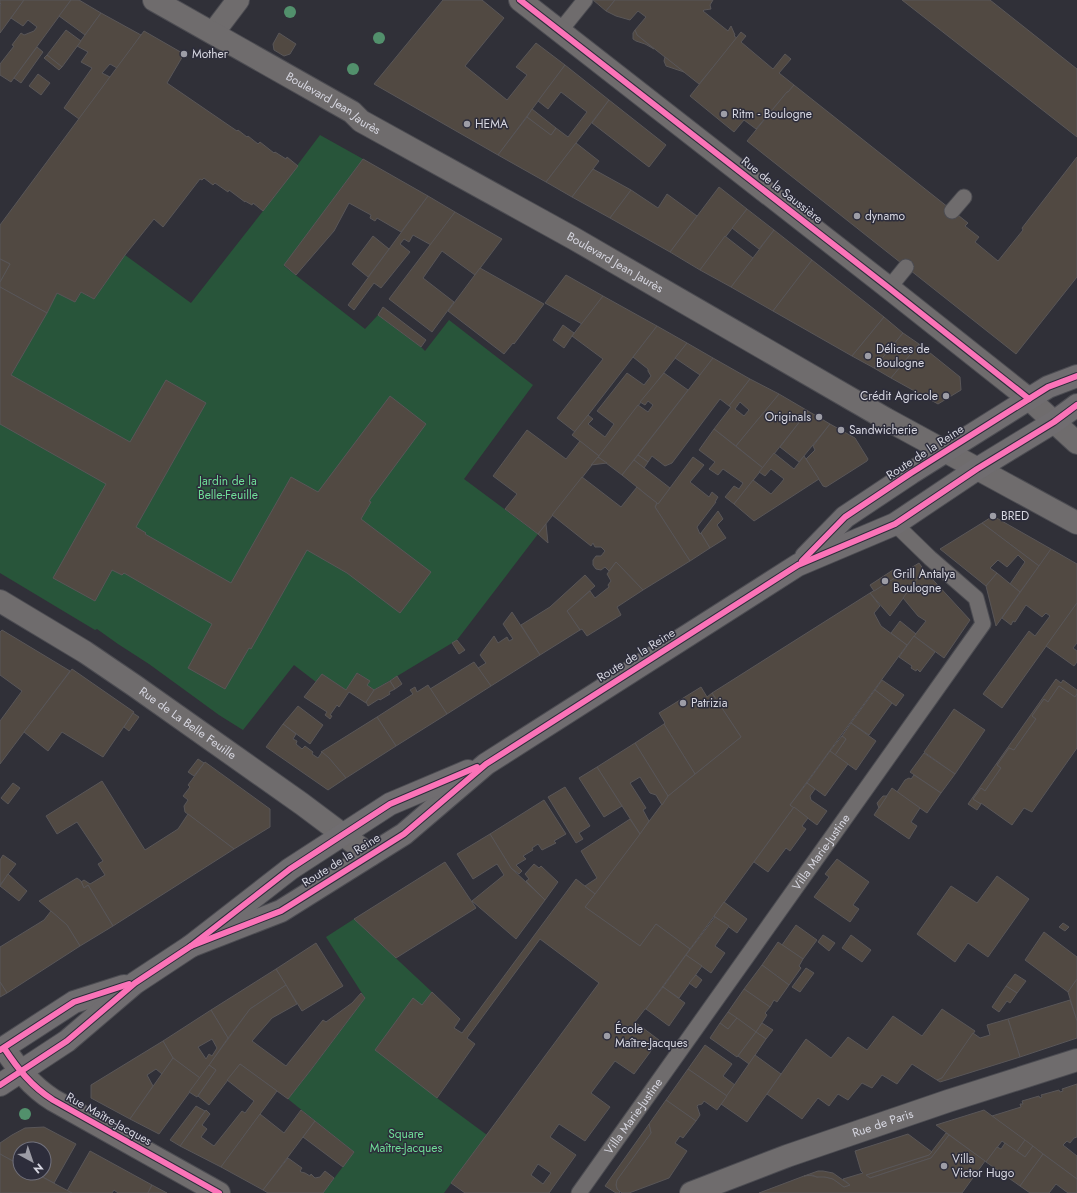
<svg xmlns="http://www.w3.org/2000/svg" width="1077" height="1193" font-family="Jost,sans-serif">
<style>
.green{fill:#28553a}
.building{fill:#514942;stroke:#595658;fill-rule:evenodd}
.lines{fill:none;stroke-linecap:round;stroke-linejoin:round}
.service-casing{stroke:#4c4c52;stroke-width:17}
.minor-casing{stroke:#4c4c52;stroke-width:24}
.tertiary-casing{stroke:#4c4c52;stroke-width:24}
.primary-casing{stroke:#4c4c52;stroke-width:24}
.service{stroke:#6f6c6d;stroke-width:15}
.minor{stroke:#6f6c6d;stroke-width:22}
.tertiary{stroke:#6f6c6d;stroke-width:22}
.primary{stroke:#706d70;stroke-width:22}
.cycleway-casing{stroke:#2d2d3b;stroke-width:8}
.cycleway{stroke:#fb73b8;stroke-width:6}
.tree{fill:#52906c}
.poi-dot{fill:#9d9da6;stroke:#2d2d3b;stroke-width:1.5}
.labels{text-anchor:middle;stroke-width:3;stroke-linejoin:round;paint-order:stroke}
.poi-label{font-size:12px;fill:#d7d7e1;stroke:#2d2d3b;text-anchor:start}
.street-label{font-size:12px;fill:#d7d7e1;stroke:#2d2d3b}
.park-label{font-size:12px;fill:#6ede97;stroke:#2d2d3b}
</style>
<rect width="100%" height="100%" fill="#303038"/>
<g class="green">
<polygon points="320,135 363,159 284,266 365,329 378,315 421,347 425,351 449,320 533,385 464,479 538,534 457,640 374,690 367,685 369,681 358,673 346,690 322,674 316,682 294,665 243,730 219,715 149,664 118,644 97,629 95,630 0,573 0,395 57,293 75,302 81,292 94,299 125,255 191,303 263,211"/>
<polygon points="354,919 432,992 404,1030 437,1098 487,1135 444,1193 323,1193 354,1152 288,1099 310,1071 365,998 326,937"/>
</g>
<g class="building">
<polygon points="0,0 24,0 0,33 0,6 1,4 0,3"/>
<polygon points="24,0 71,0 11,82 0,75 0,64 14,46 12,45 21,33 24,35 34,31 37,27 28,20 23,26 11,18"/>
<polygon points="71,0 79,0 101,13 85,35 59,16"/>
<polygon points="443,0 482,0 504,18 465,66 507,100 527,75 516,67 536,43 565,65 498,155 374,84"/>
<polygon points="593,0 615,0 606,11"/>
<polygon points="615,0 713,0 710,5 711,9 704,10 703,11 728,31 731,26 735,35 734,36 737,38 699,84 637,35 635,30 646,17 638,11 630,20 616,16 606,11"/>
<polygon points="902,0 990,0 1077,69 1077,137"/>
<polygon points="101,13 141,35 117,68 110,64 102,73 110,77 79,119 64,108 92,68 81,62 88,52 77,46"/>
<polygon points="66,30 81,41 62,67 47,55"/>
<polygon points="635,30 637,35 654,49 645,44 636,41 633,39 633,33"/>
<polygon points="144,31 184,54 167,83 237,131 238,130 247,137 248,136 258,144 260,142 274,153 275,152 286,159 287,157 298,166 263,211 253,203 252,205 245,201 245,202 229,190 228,192 215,183 213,185 204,178 202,180 200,179 163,227 154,219 125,255 94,299 81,292 75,302 57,293 47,313 0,287 0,282 10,264 0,259 0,225"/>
<polygon points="741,32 746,36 741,42 773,69 785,54 791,59 779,73 794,85 788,92 787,92 756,129 744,120 734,132 690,96"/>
<polygon points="279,33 296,44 290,54 284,56 274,50 273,44"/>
<polygon points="37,47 43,52 21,83 14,78"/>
<polygon points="47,55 62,67 59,70 44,58"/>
<polygon points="665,57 684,72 666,66 664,61"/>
<polygon points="565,65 609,100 546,182 498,155 527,117 551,135 556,128 568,137 587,112 561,92 548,109 538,101"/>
<polygon points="38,74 50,83 41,95 29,86"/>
<polygon points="794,85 968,223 965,226 979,237 975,242 998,261 1023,230 1022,228 1077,157 1077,277 1016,354 747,141 787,92 788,92"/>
<polygon points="609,100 666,145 649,167 592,123"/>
<polygon points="532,109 556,128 551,135 527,117"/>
<polygon points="576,143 599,161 572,197 546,182"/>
<polygon points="363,159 428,196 401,232 377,218 375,221 370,218 371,215 349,203 334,231 296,275 284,265"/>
<polygon points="593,169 631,190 610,218 572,197"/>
<polygon points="719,187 747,209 700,270 670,252"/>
<polygon points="631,190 658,208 667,194 697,216 670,252 610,218"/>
<polygon points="428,196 455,212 431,245 413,235 409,242 404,239 400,244 410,252 381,288 374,283 354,310 348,305"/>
<polygon points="747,209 774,230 759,249 732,228"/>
<polygon points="455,212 502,239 475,275 442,251 423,278 454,302 432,332 389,299"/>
<polygon points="774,230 812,260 773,311 731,287"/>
<polygon points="373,236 389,249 368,277 352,264"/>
<polygon points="725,236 753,258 731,287 700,270"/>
<polygon points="0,259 10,264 0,282"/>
<polygon points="812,260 884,317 852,356 773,311"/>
<polygon points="480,268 544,304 514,344 513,343 504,354 448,311"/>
<polygon points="566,275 603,296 582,324 545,303"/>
<polygon points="0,287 47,313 11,375 130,442 166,380 206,403 136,527 146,533 145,534 231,583 291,477 318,492 390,396 426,424 369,501 371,502 361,519 431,572 400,613 347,573 307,550 251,649 249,648 225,689 188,668 212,624 124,573 122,575 112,570 95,601 53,578 106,484 0,424"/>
<polygon points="603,296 657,326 575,432 557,418 603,359 572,336"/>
<polygon points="383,307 426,340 421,347 378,315"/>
<polygon points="884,317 903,333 874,368 852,356"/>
<polygon points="563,325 574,333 564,348 553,340"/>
<polygon points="657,326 687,343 599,456 572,435 588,415 593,419 588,424 605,437 614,424 597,411 627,373 644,385 651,376 648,371 648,369 633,357"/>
<polygon points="903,333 919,344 891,378 874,368"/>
<polygon points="687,343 713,358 700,375 675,358"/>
<polygon points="919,344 960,377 961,390 938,404 891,378"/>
<polygon points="713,358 750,379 729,406 720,399 672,463 665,466 652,456 648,462 638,455"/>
<polygon points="664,373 688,390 622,475 598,457 638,405 648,412 653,405 648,401 645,405 640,402"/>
<path d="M 750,379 L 779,394 L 736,446 L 714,429 L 731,407 L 729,406 ZM 740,402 L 749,410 L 744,416 L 735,409 Z"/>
<polygon points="779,394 808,411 763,468 736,446"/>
<polygon points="808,411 830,424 799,462 780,447"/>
<polygon points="830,424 855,438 868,459 867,461 826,487 823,486 806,459 815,450 813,446"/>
<polygon points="714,429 763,468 734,504 725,497 734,486 739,489 743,483 723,469 718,475 709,469 715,462 699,450"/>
<polygon points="527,430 566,459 580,441 599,456 538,534 505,509 517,494 493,476"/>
<polygon points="774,453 794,469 804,456 819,479 754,521 734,504 753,480 771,494 780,484 784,479 771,469 765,476 759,472"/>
<polygon points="638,455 648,462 644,468 634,460"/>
<polygon points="598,457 607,463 591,465"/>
<polygon points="693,457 704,465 690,482 709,497 712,492 718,497 715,502 716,502 697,527 700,534 701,533 710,548 690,561 655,507 657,503 658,504"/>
<polygon points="634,460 670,488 658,504 622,475"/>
<polygon points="582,477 621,507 637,487 644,493 657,503 655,507 690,561 643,590 616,562 609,571 605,567 601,570 596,569 593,565 593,560 596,556 601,556 605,551 601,547 595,547 593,543 591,546 552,515"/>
<polygon points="718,511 723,519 717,525 726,538 710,548 701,533"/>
<polygon points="993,516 1051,549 1039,566 982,523"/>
<polygon points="982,523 1039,566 1020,592 1010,584 1025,562 1018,555 1007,567 998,560 990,568 997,573 986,586 940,549"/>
<polygon points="546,524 548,543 538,534"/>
<polygon points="1051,549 1077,564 1077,603 1002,708 983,694 1029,631 1035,636 1050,616 1046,613 1042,617 1026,605 1015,622 1013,621 1011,625 1002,618"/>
<polygon points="616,562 643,590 617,607 621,615 587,636 582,629 580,630 567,611 590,591 595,598 609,587 608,585 611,581 607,574"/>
<polygon points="919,563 924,570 890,616 870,593"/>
<polygon points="893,570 898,576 874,591 870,585"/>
<polygon points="924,570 970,620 944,658 914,636 926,621 918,616 903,598"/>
<polygon points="997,573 1020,592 996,626 986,586"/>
<polygon points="585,575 595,586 567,611 580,630 540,655 521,625 550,607"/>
<polygon points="870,593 880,606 874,613 881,626 907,645 790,805 794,807 690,949 656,924 640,946 585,907 668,796 741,737 712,693"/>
<polygon points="1077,603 1077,643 1073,648 1077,651 1077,662 1074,666 1046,646"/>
<polygon points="512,612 540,655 491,686 478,668 486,663 480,655 494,636 498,643 507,637 509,641 513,639 503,624"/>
<polygon points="900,621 916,634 907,645 891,633"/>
<polygon points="2,630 70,671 0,764 0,721 22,691 0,675 0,632"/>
<polygon points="914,636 935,652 920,672 917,669 916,671 911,668 912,666 899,657"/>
<polygon points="457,640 465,650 459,654 452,643"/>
<polygon points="474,662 491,686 447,714 430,689"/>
<polygon points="72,669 134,712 103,757 62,732 48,751 24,732"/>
<polygon points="357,673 370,681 367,685 374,690 366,703 349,692 339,707 337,705 330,715 332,716 330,719 325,715 327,712 304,697 322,674 346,690"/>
<polygon points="397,676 402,684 395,689 390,681"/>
<polygon points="1056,679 1061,683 1063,680 1077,690 1077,694 1075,697 1059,686 1048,702 1044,699 1032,716 1036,719 1014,750 1009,748 997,765 1001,768 985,791 981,788 973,799 981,804 977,810 968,804"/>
<polygon points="882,680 904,695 896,706 875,690"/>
<polygon points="390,681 395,689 389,692 390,694 380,700 379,699 368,706 366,702 374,690"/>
<polygon points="428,685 447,714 396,746 377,717 413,694 410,690 415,687 417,692"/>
<polygon points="1059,686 1075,697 1077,694 1077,748 1032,812 1024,808 1012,825 981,803 981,804 973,799 981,788 985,791 1001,768 997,765 1009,748 1014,750 1036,719 1032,716 1044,699 1048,702"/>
<polygon points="701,687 707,697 712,693 741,737 695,774 664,724 665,723 659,713"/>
<polygon points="875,690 892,703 869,735 851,723"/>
<polygon points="298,706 323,725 310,744 283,724"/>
<polygon points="954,709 985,730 955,774 924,752"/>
<polygon points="133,713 139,717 129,731 124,727"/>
<polygon points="377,717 396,746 346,778 329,758 321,752"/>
<polygon points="851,723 876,741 856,770 835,755 846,739 842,736"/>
<polygon points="283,724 296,734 293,739 297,741 296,744 302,749 305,746 313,752 312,754 318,758 322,752 329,758 346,778 328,790 266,747"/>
<polygon points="664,724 695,774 668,796 635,743"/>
<polygon points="842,736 846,739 835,755 830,751"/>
<polygon points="635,743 668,796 662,805 656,795 650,793 640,777 630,783 646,808 643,810 649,821 640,834 597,767"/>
<polygon points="830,751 848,764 825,796 807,783"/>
<polygon points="924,753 955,774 941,793 910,772"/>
<polygon points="198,759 204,763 194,776 188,772"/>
<polygon points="205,762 270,809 270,827 234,849 185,812 184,806 188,800 183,796 190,787 188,785"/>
<polygon points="597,767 622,806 604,817 579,778"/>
<polygon points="914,775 941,793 927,813 897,792 905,780 909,778 911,779"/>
<polygon points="102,781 145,850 178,829 188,814 234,849 113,926 88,885 84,888 81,882 84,880 90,884 105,875 98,864 103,861 77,822 57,834 46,816"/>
<polygon points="13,783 20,788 8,804 1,798"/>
<polygon points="807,783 815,789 810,796 811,800 827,811 817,825 790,805"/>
<polygon points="565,787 590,826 579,833 583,839 576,843 548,797"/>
<polygon points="892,788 920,808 911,822 917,826 909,839 874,815"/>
<polygon points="883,796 887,796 879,808 877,803"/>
<polygon points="544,800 566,834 554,841 556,843 542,850 538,844 532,848 533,850 523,856 526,859 516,865 522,871 519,874 511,868 490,834"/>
<polygon points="794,807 808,818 802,826 806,829 790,851 786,848 768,872 754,862"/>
<polygon points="630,819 640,834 595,894 585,886 597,878 581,851"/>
<polygon points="490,834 511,868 545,900 516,939 472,901 504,875 497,864 473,879 457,854"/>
<polygon points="3,855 16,864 0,885 0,860"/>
<polygon points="837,859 869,882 853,905 859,909 850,922 814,897 829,877 825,874"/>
<polygon points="445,862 476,908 396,958 354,919"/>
<polygon points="534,864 539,868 541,866 558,882 545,900 526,881 529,879 525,874"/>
<polygon points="8,874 27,891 19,901 0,886"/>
<polygon points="997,876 1029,899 988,957 968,943 955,962 917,934 951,886 977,903"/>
<polygon points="77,878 81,881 84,888 88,885 113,926 80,946 67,925 39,901"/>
<path d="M 576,879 L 595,894 L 585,907 L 640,946 L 656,924 L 690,949 L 646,1009 L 645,1009 L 635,1022 L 659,1040 L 634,1074 L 615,1061 L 591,1093 L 610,1107 L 585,1141 L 559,1124 L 550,1137 L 576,1155 L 549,1193 L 465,1193 L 451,1183 L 599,983 L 540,939 L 467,1038 L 475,1044 L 437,1098 L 375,1050 L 413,998 L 422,1005 L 432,992 L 460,1019 L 454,1028 L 462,1033 ZM 538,1164 L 551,1173 L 543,1184 L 531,1175 Z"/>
<polygon points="724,902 747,919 737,933 714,916"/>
<polygon points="51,911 67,925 80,946 7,993 0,982 0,947 44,920"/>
<polygon points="715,917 729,926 715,946 725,953 711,973 686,955"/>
<polygon points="1063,923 1069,927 1065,931 1059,927"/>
<polygon points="796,925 817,940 803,959 782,945"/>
<polygon points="1044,932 1077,957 1077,979 1068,992 1025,960"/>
<polygon points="823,935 835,943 829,951 818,942"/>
<polygon points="851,935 871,950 862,962 842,948"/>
<polygon points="778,942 803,959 799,966 801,968 789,985 762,965"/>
<polygon points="316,943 343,986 302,1011 276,969"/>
<polygon points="686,955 702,966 679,998 663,987"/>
<polygon points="762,965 789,985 777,1002 774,1000 770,1007 744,989"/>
<polygon points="806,968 814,973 800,992 792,987"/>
<polygon points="276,969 286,985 250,1009 228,1038 211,1010"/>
<polygon points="1015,974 1026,981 1017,993 1006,986"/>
<polygon points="696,975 702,980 696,988 689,983"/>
<polygon points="1077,979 1077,1021 1068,992"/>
<polygon points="0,982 7,993 0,997"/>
<polygon points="286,985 297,1004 272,1018 252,1041 286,1066 323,1020 326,1022 352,1003 361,993 365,998 310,1071 288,1099 240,1064 209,1105 198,1096 216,1070 209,1065 250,1009"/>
<polygon points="1006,986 1017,993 1010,1003 1007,1001 999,1012 992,1007"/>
<polygon points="663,987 685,1003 669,1026 646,1009"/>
<polygon points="744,989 770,1007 765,1013 767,1015 756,1032 728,1012"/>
<polygon points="1070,1000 1077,1021 1077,1038 1020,1057 1008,1019"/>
<polygon points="942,1009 975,1031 942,1078 937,1080 912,1064 897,1084 882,1075 872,1088 862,1083 848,1100 838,1094 829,1106 818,1098 802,1119 767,1094 806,1039 831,1058 848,1037 867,1050 893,1016 922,1036"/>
<path d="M 211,1010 L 228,1038 L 200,1078 L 173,1058 L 163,1041 ZM 212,1039 L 217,1048 L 212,1056 L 209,1054 L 206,1059 L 198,1047 Z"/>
<polygon points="728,1012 737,1018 728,1029 720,1023"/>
<polygon points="737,1018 756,1032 737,1057 710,1038 720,1023 728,1029"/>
<polygon points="1008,1019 1020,1057 940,1082 937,1080 942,1078 973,1033 980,1038 990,1035 987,1025"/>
<polygon points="762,1023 773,1030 766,1039 756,1032"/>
<polygon points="756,1032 766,1039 749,1064 738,1056"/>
<polygon points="163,1041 173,1058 162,1074 156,1069 147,1075 153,1086 130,1119 91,1098 91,1085"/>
<polygon points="705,1045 732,1064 723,1076 735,1085 727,1096 688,1069"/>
<polygon points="755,1055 781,1074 747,1122 721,1104"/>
<polygon points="173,1058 200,1078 159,1134 130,1119"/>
<polygon points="240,1064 277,1091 221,1167 180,1146 206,1110 210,1114 202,1125 207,1129 201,1137 214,1146 242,1111 245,1113 254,1101 227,1080"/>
<polygon points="209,1065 216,1070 197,1097 189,1092"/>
<polygon points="688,1069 727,1096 717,1110 704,1101 702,1104 698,1105 697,1106 700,1115 696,1121 666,1100"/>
<polygon points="1077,1084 1077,1137 1074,1138 1070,1143 1067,1141 1063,1145 1077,1156 1077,1179 992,1116 1021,1107 1020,1104 1023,1104 1022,1101 1039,1096 1040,1098 1042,1097 1041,1095 1059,1090 1060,1092 1063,1091 1062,1089"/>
<polygon points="666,1100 696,1121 683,1138 680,1136 675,1143 687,1151 669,1178 629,1193 622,1193 617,1189 616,1183 617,1180 651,1133 649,1124"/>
<polygon points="196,1106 205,1111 180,1146 170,1140"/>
<polygon points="301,1110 315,1121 263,1190 221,1167 260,1114 284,1133"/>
<polygon points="984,1110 1025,1140 1017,1152 1002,1141 986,1162 936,1125"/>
<polygon points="315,1121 354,1152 343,1167 303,1137"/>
<polygon points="649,1124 651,1133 617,1180 616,1185 617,1189 620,1192 619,1193 616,1193 605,1186"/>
<polygon points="44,1127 76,1144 54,1183 35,1173 44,1173 44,1149 20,1149 20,1165 0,1154 0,1143 12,1135 25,1128"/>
<polygon points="946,1133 949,1135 931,1158 870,1178 866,1175 929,1155"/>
<polygon points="908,1134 932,1152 929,1155 866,1175 870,1178 931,1158 949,1135 985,1161 962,1193 759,1193 804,1176 809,1175 817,1177 821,1176 830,1178 833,1179 844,1187 850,1185 843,1179 863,1173 861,1171 855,1151"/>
<polygon points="1025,1140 1033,1146 1025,1157 1017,1151"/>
<polygon points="1005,1143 1025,1157 1033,1146 1043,1154 1020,1186 986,1162 997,1147 1001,1149"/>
<polygon points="90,1151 152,1185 148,1193 118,1193 114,1190 112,1193 72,1193 67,1191"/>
<polygon points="0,1154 20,1165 20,1173 35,1173 72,1193 0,1193"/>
<polygon points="1043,1154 1077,1179 1077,1193 1068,1193 1056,1184 1049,1193 1030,1193 1020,1186"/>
<polygon points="288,1158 302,1168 300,1171 301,1172 305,1173 310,1176 311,1174 315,1178 320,1177 325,1171 334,1178 323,1193 268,1193 263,1190"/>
<polygon points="818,1171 823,1171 833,1173 850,1185 844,1187 833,1179 825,1177 817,1177 812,1175 804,1176"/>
<polygon points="152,1185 167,1193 148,1193"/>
</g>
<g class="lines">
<defs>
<g id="service">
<polyline points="560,31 585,0"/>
<polyline points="952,211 964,197"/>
<polyline points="889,288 906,267"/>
<path id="s1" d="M 579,1193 L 983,624 L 976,598 L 930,558 L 895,524"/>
</g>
<g id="minor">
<polyline points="520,0 889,288 1029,399"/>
<polyline points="213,33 238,0"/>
<path id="s2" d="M 0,601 L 85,652 L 135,686 L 302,804 L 370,855"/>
<path d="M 4,1048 C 18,1069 31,1086 53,1100 L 219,1193"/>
<path id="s3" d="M 691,1193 L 787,1156 L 948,1101 L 1077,1060"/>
</g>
<g id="tertiary">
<path id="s4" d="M 154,0 L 352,112 L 361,121 L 573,238 L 886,419 L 1077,523"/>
<polyline points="1029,399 1077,443"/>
</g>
<g id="primary">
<polyline points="806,557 845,517 911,473 1048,387 1077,376"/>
<polyline points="191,946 281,911 404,834 486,764 798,565 895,524 977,469 1054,422 1077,405"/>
<polyline points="0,1050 74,1002 124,986"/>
<polyline points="0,1085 67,1041 135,983 191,946 290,869 390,804 468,771"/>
</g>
</defs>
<use href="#service" class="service-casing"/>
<use href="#minor" class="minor-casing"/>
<use href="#tertiary" class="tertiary-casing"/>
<use href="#primary" class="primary-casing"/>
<use href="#service" class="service"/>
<use href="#minor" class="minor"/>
<use href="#tertiary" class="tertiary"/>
<use href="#primary" class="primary"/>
<defs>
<g id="cycleway">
<polyline points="520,0 889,288 1029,399"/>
<polyline points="802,561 845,517 911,473 1048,387 1077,376"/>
<polyline points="191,946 281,911 404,834 486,764 798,565 895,524 977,469 1054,422 1077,405"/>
<path d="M 4,1048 C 18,1069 31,1086 53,1100 L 219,1193"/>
<polyline points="0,1050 74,1002 129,984"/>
<polyline points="0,1085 67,1041 135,983 191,946 290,869 390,804 477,767"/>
</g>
</defs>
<use href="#cycleway" class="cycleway-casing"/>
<use href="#cycleway" class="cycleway"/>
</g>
<g class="tree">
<circle cx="290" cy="12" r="6"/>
<circle cx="379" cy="38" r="6"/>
<circle cx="353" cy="69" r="6"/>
<circle cx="25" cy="1114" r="6"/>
</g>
<g class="poi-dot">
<circle cx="184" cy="54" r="4"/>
<circle cx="724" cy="114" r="4"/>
<circle cx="467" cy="124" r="4"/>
<circle cx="857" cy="216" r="4"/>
<circle cx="868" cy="356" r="4"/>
<circle cx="946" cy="396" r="4"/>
<circle cx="819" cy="417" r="4"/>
<circle cx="841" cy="430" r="4"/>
<circle cx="993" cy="516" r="4"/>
<circle cx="885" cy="581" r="4"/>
<circle cx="683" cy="703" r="4"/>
<circle cx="607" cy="1036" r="4"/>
<circle cx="944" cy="1166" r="4"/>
</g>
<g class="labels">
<g class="poi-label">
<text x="192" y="58">Mother</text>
<text x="732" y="118">Ritm - Boulogne</text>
<text x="475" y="128">HEMA</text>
<text x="865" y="220">dynamo</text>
<text x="876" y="353">Délices de<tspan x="876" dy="14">Boulogne</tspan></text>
<text x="938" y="400" text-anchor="end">Crédit Agricole</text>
<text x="811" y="421" text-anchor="end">Originals</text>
<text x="849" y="434">Sandwicherie</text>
<text x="1001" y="520">BRED</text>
<text x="893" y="578">Grill Antalya<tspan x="893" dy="14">Boulogne</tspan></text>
<text x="691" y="707">Patrizia</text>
<text x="615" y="1033">École<tspan x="615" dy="14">Maître-Jacques</tspan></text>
<text x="952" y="1163">Villa<tspan x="952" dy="14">Victor Hugo</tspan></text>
</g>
<g class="street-label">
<text dy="4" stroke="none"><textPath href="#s4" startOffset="207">Boulevard Jean Jaurès</textPath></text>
<text transform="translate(782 190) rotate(38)" y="4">Rue de la Saussière</text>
<text dy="4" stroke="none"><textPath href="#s4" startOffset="531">Boulevard Jean Jaurès</textPath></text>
<text transform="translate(925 452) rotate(-33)" y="4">Route de la Reine</text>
<text transform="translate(636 655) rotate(-32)" y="4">Route de la Reine</text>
<text dy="4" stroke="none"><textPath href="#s2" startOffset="224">Rue de La Belle Feuille</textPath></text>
<text dy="4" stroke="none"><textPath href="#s1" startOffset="418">Villa Marie-Justine</textPath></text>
<text transform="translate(341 860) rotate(-32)" y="4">Route de la Reine</text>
<text dy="4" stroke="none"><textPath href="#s1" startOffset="94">Villa Marie-Justine</textPath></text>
<text transform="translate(109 1119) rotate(29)" y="4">Rue Maître-Jacques</text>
<text dy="4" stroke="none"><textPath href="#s3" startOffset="204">Rue de Paris</textPath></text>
</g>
<g class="park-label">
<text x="228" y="485">Jardin de la<tspan x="228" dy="14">Belle-Feuille</tspan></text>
<text x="406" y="1138">Square<tspan x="406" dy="14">Maître-Jacques</tspan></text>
</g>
</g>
<g transform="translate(32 1161) rotate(140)"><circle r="19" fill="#2d2d3b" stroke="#71717d"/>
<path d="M0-3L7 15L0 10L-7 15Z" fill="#9d9da6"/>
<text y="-6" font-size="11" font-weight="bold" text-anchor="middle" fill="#d7d7e1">N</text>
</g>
</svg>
